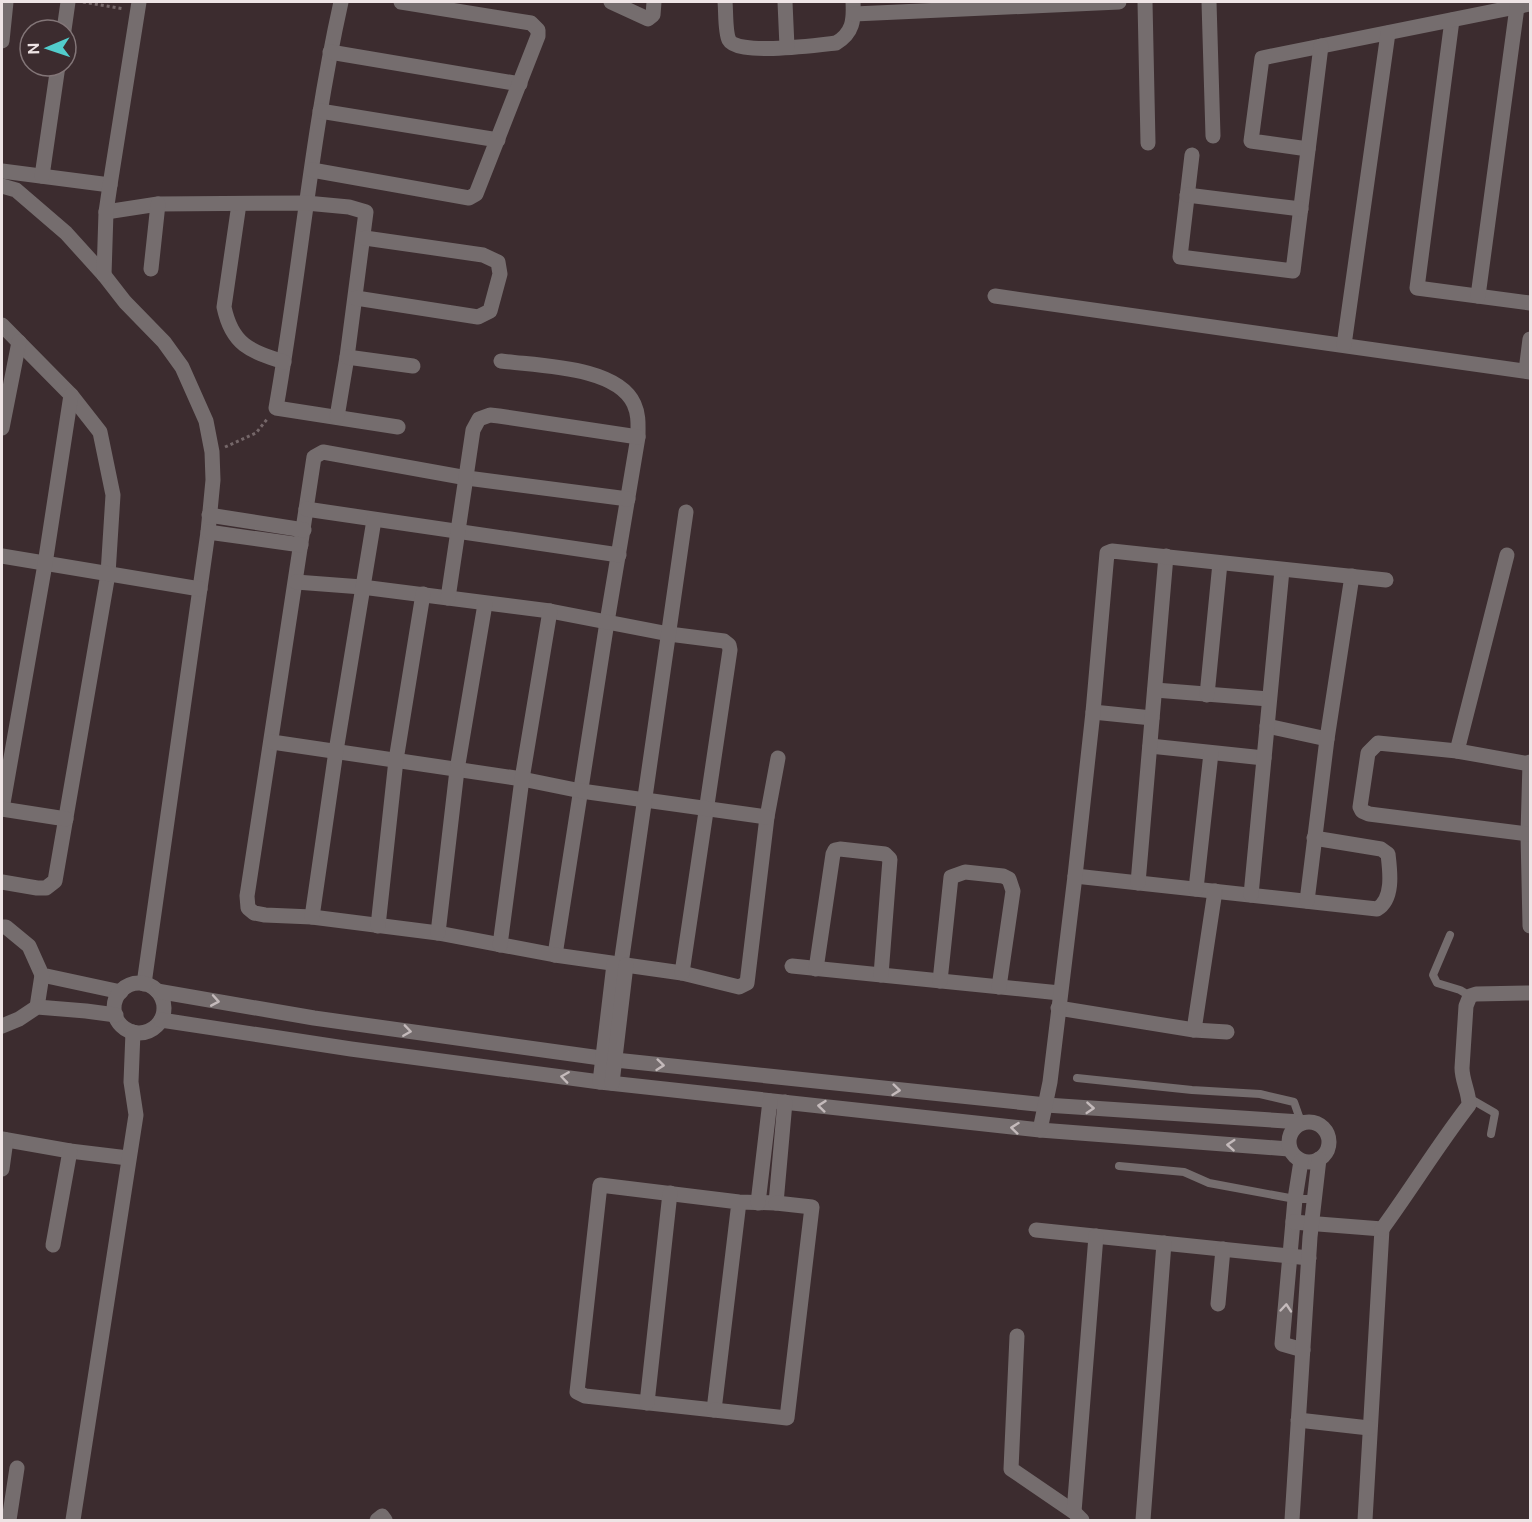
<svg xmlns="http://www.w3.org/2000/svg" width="1532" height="1522" font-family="'DM Sans',sans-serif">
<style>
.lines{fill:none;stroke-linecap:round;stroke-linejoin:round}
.path{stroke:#756769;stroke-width:3;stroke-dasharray:3 3;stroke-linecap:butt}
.lane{stroke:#756d6e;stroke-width:8}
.street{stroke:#756d6e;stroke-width:15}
.oneway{stroke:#c4babb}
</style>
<rect width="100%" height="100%" fill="#3c2c2f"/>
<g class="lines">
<g class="path">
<polyline points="83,2 124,9"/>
<polyline points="225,447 256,433 268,418"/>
</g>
<g class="lane">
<polyline points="1450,935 1433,975 1437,983 1460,990 1470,996"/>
<polyline points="1077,1078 1192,1090 1260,1094 1294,1102 1301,1122"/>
<polyline points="1469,1098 1495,1113 1491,1134"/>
<polyline points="1119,1166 1184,1172 1209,1183 1295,1199 1314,1199"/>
</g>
<g class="street">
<path d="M 341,2 C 311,136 300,273 276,408 L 398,427"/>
<polyline points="611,2 648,19 653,15 654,2"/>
<path d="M 725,2 C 726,11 725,32 729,40 C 737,56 818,45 836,43 C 853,33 854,20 853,2"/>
<polyline points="785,2 787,47"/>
<polyline points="1145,2 1148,143"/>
<polyline points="1209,2 1213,136"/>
<polyline points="854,14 1119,2"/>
<polyline points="1452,20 1417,288 1530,303"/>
<polyline points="64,30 68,2"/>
<polyline points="2,41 6,2"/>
<polyline points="330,52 520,84"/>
<polyline points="320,111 498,140"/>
<polyline points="1308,149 1251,141 1262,58 1530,4"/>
<polyline points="1192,155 1180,257 1293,271 1321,46"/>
<polyline points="312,170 469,198 476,194 538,36 538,30 531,23 401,2"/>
<polyline points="2,171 110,185"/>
<polyline points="42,176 58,66"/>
<polyline points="2,186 16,190 66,233 104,275 125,302 164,342 182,367 206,421 212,452 213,480 208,532 144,984"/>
<polyline points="1187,195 1301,209"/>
<path d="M 239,204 L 224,307 C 232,345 250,351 284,362"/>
<polyline points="106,212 158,204 306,203 349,207 366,212 347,357 337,417"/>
<polyline points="151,269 158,204"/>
<polyline points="104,275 106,212 110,185 139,2"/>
<polyline points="995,296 1530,372"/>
<polyline points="1478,296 1517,7"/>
<polyline points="356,298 478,317 490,311 500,274 498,262 483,255 365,238"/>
<polyline points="2,325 71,395 100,432 113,495 108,574 55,881 46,888 37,888 2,882"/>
<polyline points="1344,345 1388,33"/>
<polyline points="347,357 413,366"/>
<path d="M 501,361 C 538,366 617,366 634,404 C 639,415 638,425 638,437 L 607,622 L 555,955"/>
<polyline points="1526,371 1530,339"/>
<polyline points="2,428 19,342"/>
<polyline points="628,499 467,478 323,452 314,457 247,896 248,908 254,913 265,915 312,917 438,933 555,955 682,973 739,987 747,983 748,975 767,817 778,758"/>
<polyline points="306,509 619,555"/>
<polyline points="209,515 304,530"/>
<polyline points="208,532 301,545"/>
<polyline points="2,556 200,589"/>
<polyline points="296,582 362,587 550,611 669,634 724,641 729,645 730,650 682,973"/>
<polyline points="448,598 473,430 479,419 490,415 499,416 638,437"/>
<polyline points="1155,690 1269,699"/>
<polyline points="1207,695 1220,563"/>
<polyline points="1093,712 1152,718"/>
<polyline points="1267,726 1327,739"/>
<polyline points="272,742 522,779 581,791 767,817"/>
<polyline points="1150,746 1264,758"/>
<polyline points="1457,751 1507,555"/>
<polyline points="1530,762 1528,834 1530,926"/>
<polyline points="2,809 45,564 71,395"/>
<polyline points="2,809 66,819"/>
<polyline points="1528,834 1369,814 1362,811 1360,807 1368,753 1378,743 1457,751 1530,764"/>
<path d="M 1075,876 L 1377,909 C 1394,899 1390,871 1388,854 L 1381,849 L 1314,838"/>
<polyline points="1138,883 1166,556"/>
<polyline points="1196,889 1211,753"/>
<polyline points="1251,895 1282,570"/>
<polyline points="1307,901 1327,739 1352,576"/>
<polyline points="312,917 336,751 374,520"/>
<polyline points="378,926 396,760 423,594"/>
<polyline points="2,927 6,927 29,946 42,975 121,992"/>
<polyline points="438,933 457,770 485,604"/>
<polyline points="500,945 522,779 550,611"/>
<polyline points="621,964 686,512"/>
<polyline points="792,966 1060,993"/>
<polyline points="816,969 833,854 835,850 840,849 885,854 890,859 881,975"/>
<polyline points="940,981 951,877 965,872 1003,876 1009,879 1013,891 999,987"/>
<circle cx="139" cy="1008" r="25"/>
<polyline points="157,991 314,1018 615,1060 1046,1105 1301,1122"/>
<polyline points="37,1007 42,975"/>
<polyline points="1058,1008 1194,1030 1227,1032"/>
<polyline points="161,1020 351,1049 600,1082 1040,1130 1289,1149"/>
<polyline points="2,1026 19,1019 37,1007 86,1011 116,1015"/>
<polyline points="1194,1030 1215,891"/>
<polyline points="600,1082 614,964"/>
<polyline points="612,1083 626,965"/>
<circle cx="1309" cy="1142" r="20"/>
<polyline points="1040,1130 1050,1082 1075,876 1093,712 1107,553 1112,551 1386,580"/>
<polyline points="2,1139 70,1151 128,1158"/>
<polyline points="1301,1161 1295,1199 1282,1344 1303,1350"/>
<polyline points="2,1169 6,1140"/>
<polyline points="739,1202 714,1410 585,1396 577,1392 600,1185 739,1202 776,1203 785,1102"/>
<polyline points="758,1203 770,1101"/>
<polyline points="1293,1222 1382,1229 1365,1520"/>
<path d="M 1382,1229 C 1412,1188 1438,1145 1469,1105 C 1469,1092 1462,1081 1462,1068 L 1466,1006 L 1470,996 L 1476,994 L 1530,993"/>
<polyline points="1036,1230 1309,1258"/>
<polyline points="53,1245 70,1151"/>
<polyline points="1218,1304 1223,1249"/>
<polyline points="1017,1336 1011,1469 1074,1512 1082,1520"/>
<polyline points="647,1403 670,1193"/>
<polyline points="714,1410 787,1418 812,1207 776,1203"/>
<polyline points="1298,1420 1369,1428"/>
<polyline points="1074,1512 1096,1236"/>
<polyline points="9,1520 17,1468"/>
<polyline points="73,1520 136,1115 131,1082 133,1032"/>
<polyline points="377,1520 382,1516 385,1520"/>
<polyline points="1143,1520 1164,1243"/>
<polyline points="1292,1520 1310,1237 1319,1159"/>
</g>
</g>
<defs><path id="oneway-chevron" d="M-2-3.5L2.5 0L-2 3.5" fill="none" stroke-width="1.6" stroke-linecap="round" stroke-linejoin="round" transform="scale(1.5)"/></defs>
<g class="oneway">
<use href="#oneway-chevron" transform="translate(215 1001) rotate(10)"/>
<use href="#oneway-chevron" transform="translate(407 1031) rotate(8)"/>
<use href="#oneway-chevron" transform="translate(660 1065) rotate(6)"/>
<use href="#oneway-chevron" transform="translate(565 1077) rotate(-172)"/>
<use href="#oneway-chevron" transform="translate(896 1090) rotate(6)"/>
<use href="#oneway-chevron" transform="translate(822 1106) rotate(-174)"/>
<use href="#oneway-chevron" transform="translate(1090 1108) rotate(4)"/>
<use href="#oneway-chevron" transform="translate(1015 1128) rotate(-174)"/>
<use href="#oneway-chevron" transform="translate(1231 1145) rotate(-176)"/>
<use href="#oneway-chevron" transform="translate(1286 1308) rotate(-85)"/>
</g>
<rect width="1532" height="1522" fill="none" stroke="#eee4e5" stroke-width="6"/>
<g transform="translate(48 48) rotate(268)"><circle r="28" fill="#3c2c2f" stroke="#837678" stroke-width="1.5"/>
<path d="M0-4.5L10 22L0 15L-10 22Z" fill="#52cdcc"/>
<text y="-9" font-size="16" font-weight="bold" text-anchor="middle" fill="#eee4e5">N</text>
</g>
</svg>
